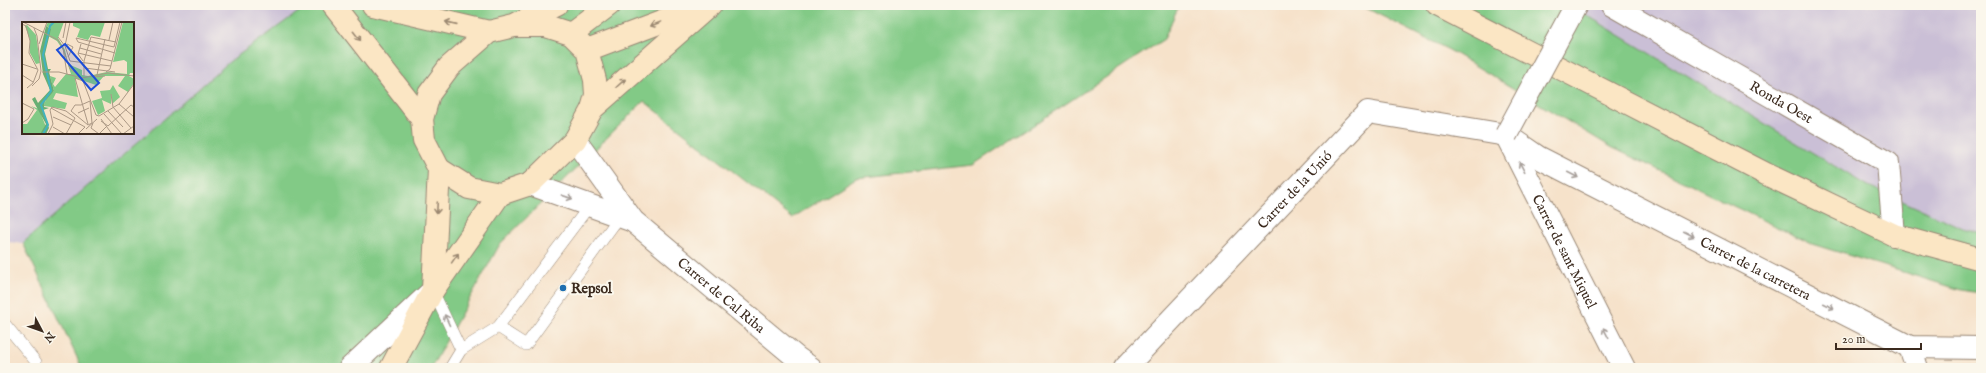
<svg xmlns="http://www.w3.org/2000/svg" width="1986" height="373" font-family="'IM FELL English',serif">
<style>
.industrial{fill:#cabfd6;fill-rule:evenodd}
.green{fill:#82ca86;stroke:#5e7a52}
.lines{fill:none;stroke-linecap:round;stroke-linejoin:round}
.lane-casing{stroke:#988674;stroke-width:12}
.street-casing{stroke:#988674;stroke-width:24}
.secondary-casing{stroke:#988674;stroke-width:24}
.lane{stroke:#fff;stroke-width:11}
.street{stroke:#fff;stroke-width:22}
.secondary{stroke:#fbe6c4;stroke-width:22}
.street-bridge-casing{stroke:#988674;stroke-width:24;stroke-linecap:butt}
.street-bridge{stroke:#fff;stroke-width:22}
.oneway{stroke:#9b8871}
.oneway2{stroke:#a79f9a}
.poi-dot{fill:#1f6fb2;stroke:#fbf7ec;stroke-width:1.5}
.labels{text-anchor:middle;stroke-width:4;stroke-linejoin:round;paint-order:stroke}
.street-label{font-size:14px;fill:#3b2a1e;stroke:#fbf7ec}
.poi-label{font-size:14px;font-weight:bold;fill:#3b2a1e;stroke:#fbf7ec;text-anchor:start}
.inset-river{fill:none;stroke:#43b2be;stroke-width:2}
.inset-road{fill:none;stroke:#ab9885;stroke-width:1}
.view{fill:#1d4ed8;fill-opacity:0.15;stroke:#1d4ed8;stroke-width:2}
.inset-edge{fill:none;stroke:#3b2a1e;stroke-width:2}
</style>
<rect width="100%" height="100%" fill="#fbf7ec"/>
<filter id="ink" filterUnits="userSpaceOnUse"><feTurbulence type="fractalNoise" baseFrequency=".025" numOctaves="2"/><feDisplacementMap in="SourceGraphic" scale="8" xChannelSelector="R" yChannelSelector="G"/><feConvolveMatrix kernelMatrix="1 2 1 2 8 2 1 2 1" color-interpolation-filters="sRGB"/></filter>
<filter id="wash" filterUnits="userSpaceOnUse"><feTurbulence type="fractalNoise" baseFrequency=".012" numOctaves="4" result="noise"/><feDisplacementMap in="SourceGraphic" scale="16" xChannelSelector="R" yChannelSelector="G"/><feGaussianBlur stdDeviation="0.9" result="paint"/><feColorMatrix in="noise" values="0 0 0 0 0 0 0 0 0 0 0 0 0 0 0 0 0 1.4 0 .05"/><feComposite in="paint" operator="in"/></filter>
<g filter="url(#wash)">
<rect width="100%" height="100%" fill="#f6e2ca"/>
<g class="industrial">
<path d="M 5,5 L 359,5 L 304,8 L 229,62 L 23,243 L 5,242 ZM 23,23 L 133,23 L 133,133 L 23,133 Z"/>
<polygon points="1570,5 1981,5 1981,233 1965,229 1864,184"/>
</g>
<g class="green">
<polygon points="359,5 1179,5 1164,39 973,165 856,178 792,218 644,101 500,244 431,368 82,368 23,243 229,62 304,8"/>
<polygon points="1360,5 1570,5 1864,184 1965,229 1981,233 1981,293 1961,290 1812,244 1611,147 1449,50"/>
</g>
</g>
<g filter="url(#ink)">
<g class="lines">
<defs>
<g id="lane">
<polyline points="433,291 461,350"/>
<polyline points="5,324 36,362 37,368"/>
<polyline points="498,327 526,345 620,216"/>
<polyline points="450,368 461,350 498,327 590,205"/>
</g>
<g id="street">
<path id="s1" d="M 1612,5 L 1888,163 L 1894,235"/>
<path id="s2" d="M 1507,137 L 1624,368"/>
<path id="s3" d="M 575,140 L 633,221 L 797,358 L 811,368"/>
<polyline points="530,184 633,221"/>
<polyline points="1910,347 1917,368"/>
<polyline points="350,368 429,294"/>
<path id="s4" d="M 1125,368 L 1368,112 L 1506,135 L 1538,157 L 1910,347 L 1981,348"/>
</g>
<g id="secondary">
<polyline points="333,5 422,119"/>
<polyline points="373,5 489,32"/>
<polyline points="1437,5 1766,174 1894,235 1981,259"/>
<polyline points="571,34 609,5"/>
<polyline points="587,50 701,7"/>
<polyline points="592,109 710,5"/>
<polyline points="439,169 469,188 500,194 530,184 575,140 592,109 596,95 595,80 587,50 571,34 546,26 519,26"/>
<polyline points="433,290 439,169 424,140 422,119 429,94 449,67 489,32 514,26 556,5"/>
<polyline points="391,368 433,290 500,194"/>
</g>
</defs>
<use href="#lane" class="lane-casing"/>
<use href="#street" class="street-casing"/>
<use href="#secondary" class="secondary-casing"/>
<use href="#lane" class="lane"/>
<use href="#street" class="street"/>
<use href="#secondary" class="secondary"/>
<defs>
<polyline id="street-bridge" points="1506,135 1576,5"/>
</defs>
<use href="#street-bridge" class="street-bridge-casing"/>
<use href="#street-bridge" class="street-bridge"/>
</g>
<defs><path id="oneway-shaft" d="M-6 0H5M1.5-3L5.5 0L1.5 3" fill="none" stroke-width="1.6" stroke-linecap="round" stroke-linejoin="round"/></defs>
<g class="oneway">
<use href="#oneway-shaft" transform="translate(451 23) rotate(-167)"/>
<use href="#oneway-shaft" transform="translate(656 24) rotate(159)"/>
<use href="#oneway-shaft" transform="translate(357 36) rotate(52)"/>
<use href="#oneway-shaft" transform="translate(621 83) rotate(-42)"/>
<use href="#oneway-shaft" transform="translate(437 208) rotate(93)"/>
<use href="#oneway-shaft" transform="translate(455 258) rotate(-55)"/>
</g>
<g class="oneway2">
<use href="#oneway-shaft" transform="translate(1522 167) rotate(-117)"/>
<use href="#oneway-shaft" transform="translate(1573 175) rotate(27)"/>
<use href="#oneway-shaft" transform="translate(567 197) rotate(19)"/>
<use href="#oneway-shaft" transform="translate(1689 234) rotate(27)"/>
<use href="#oneway-shaft" transform="translate(1829 306) rotate(27)"/>
<use href="#oneway-shaft" transform="translate(447 320) rotate(-115)"/>
<use href="#oneway-shaft" transform="translate(1606 333) rotate(-117)"/>
</g>
</g>
<circle class="poi-dot" cx="563" cy="288" r="4"/>
<g class="labels">
<g class="street-label">
<text dy="5" stroke="none"><textPath href="#s1" startOffset="195">Ronda Oest</textPath></text>
<text dy="5" stroke="none"><textPath href="#s4" startOffset="246">Carrer de la Unió</textPath></text>
<text dy="5" stroke="none"><textPath href="#s2" startOffset="128">Carrer de sant Miquel</textPath></text>
<text dy="5" stroke="none"><textPath href="#s4" startOffset="776">Carrer de la carretera</textPath></text>
<text dy="5" stroke="none"><textPath href="#s3" startOffset="215">Carrer de Cal Riba</textPath></text>
</g>
<g class="poi-label">
<text x="571" y="293">Repsol</text>
</g>
</g>
<g transform="translate(22 22)">
<rect width="112" height="112" fill="#f6e2ca"/>
<path d="M 26,0 L 42,0 L 36,16 L 43,28 L 46,42 L 60,48 L 60,53 L 66,54 L 85,50 L 105,52 L 105,40 L 102,38 L 91,40 L 101,0 L 112,0 L 112,51 L 108,51 L 107,54 L 112,57 L 112,61 L 106,70 L 96,64 L 103,54 L 82,54 L 74,63 L 53,56 L 56,75 L 34,71 L 31,77 L 45,81 L 43,87 L 22,84 L 24,76 L 32,69 L 28,54 L 34,56 L 31,62 L 33,65 L 44,52 L 49,52 L 41,28 L 35,19 L 26,14 L 28,6 L 24,4 ZM 51,0 L 83,0 L 78,15 L 69,13 L 66,18 L 55,15 L 58,7 L 51,4 ZM 5,3 L 14,13 L 18,41 L 14,42 L 8,31 L 8,18 L 3,4 ZM 91,63 L 98,75 L 90,82 L 89,72 L 89,82 L 80,78 L 83,89 L 76,93 L 70,79 L 80,76 L 78,69 L 88,68 ZM 9,84 L 17,87 L 24,105 L 18,112 L 0,112 L 0,102 L 5,102 L 15,88 Z" fill="#82ca86"/>
<path d="M 24,4 L 29,7 L 23,32 L 26,47 L 29,47 L 27,50 L 32,69 L 23,79 L 22,85 L 27,86 L 21,88 L 27,106 L 24,112 L 18,112 L 24,102 L 10,77 L 13,75 L 16,81 L 28,68 L 21,52 L 18,29 Z" fill="#69ae73"/>
<path class="inset-river" d="M 21,112 L 26,103 L 19,83 L 29,69 L 21,33 L 28,4 L 32,0"/>
<path class="inset-road" d="M 1,0 L 36,18 L 41,26 L 48,47 L 59,55M 0,2 L 4,4 L 8,19 L 7,31 L 16,48 L 11,61 L 5,66M 36,15 L 43,24 L 48,39 L 89,44M 41,16 L 44,0M 54,16 L 92,25 L 98,0M 54,16 L 56,20 L 93,31M 87,18 L 91,0M 17,22 L 25,0M 45,22 L 51,25 L 46,35M 59,22 L 56,32 L 61,39M 43,24 L 48,0M 41,26 L 45,52M 58,26 L 79,32M 56,31 L 90,39M 0,42 L 15,47M 63,46 L 93,50M 20,50 L 37,50 L 60,56 L 86,51 L 112,54M 84,50 L 88,47 L 100,0M 0,53 L 11,60M 75,53 L 83,17M 62,54 L 62,39 L 69,15 L 94,20M 71,55 L 83,54M 10,64 L 17,57 L 19,49 L 15,14 L 12,6M 89,72 L 91,85 L 109,106M 68,79 L 70,101 L 66,103 L 49,89 L 53,83 L 59,83 ZM 0,81 L 12,87 L 6,97 L 0,101M 97,82 L 112,95M 29,86 L 63,105 L 56,112M 86,89 L 101,105M 56,91 L 67,86M 82,92 L 100,112M 77,94 L 97,82 L 112,62M 31,95 L 49,103M 79,97 L 90,112M 79,99 L 86,104 L 109,83 L 112,85M 71,101 L 69,106 L 77,112 L 84,105M 66,102 L 53,56 L 61,59 L 74,93 L 77,94M 31,105 L 43,112M 64,107 L 75,97M 26,112 L 31,102 L 28,88 L 30,85 L 44,89 L 53,96 L 44,112M 101,112 L 112,104"/>
<path class="view" d="M 43,22 L 77,61 L 69,68 L 35,28 Z"/>
<rect width="112" height="112" class="inset-edge"/>
</g>
<rect width="1986" height="373" fill="none" stroke="#fbf7ec" stroke-width="20"/>
<g transform="translate(42 331) rotate(131)" stroke="#fbf7ec" stroke-width="3" paint-order="stroke">
<path d="M0-3L7 15L0 10L-7 15Z" fill="#3b2a1e"/>
<text y="-6" font-size="11" font-weight="bold" text-anchor="middle" fill="#3b2a1e">N</text>
</g>
<path d="M1836 343v6h85v-6" fill="none" stroke="#3b2a1e" stroke-width="2"/>
<text x="1842" y="343" font-size="12" fill="#3b2a1e" stroke="#fbf7ec" stroke-width="3" paint-order="stroke">20 m</text>
</svg>
